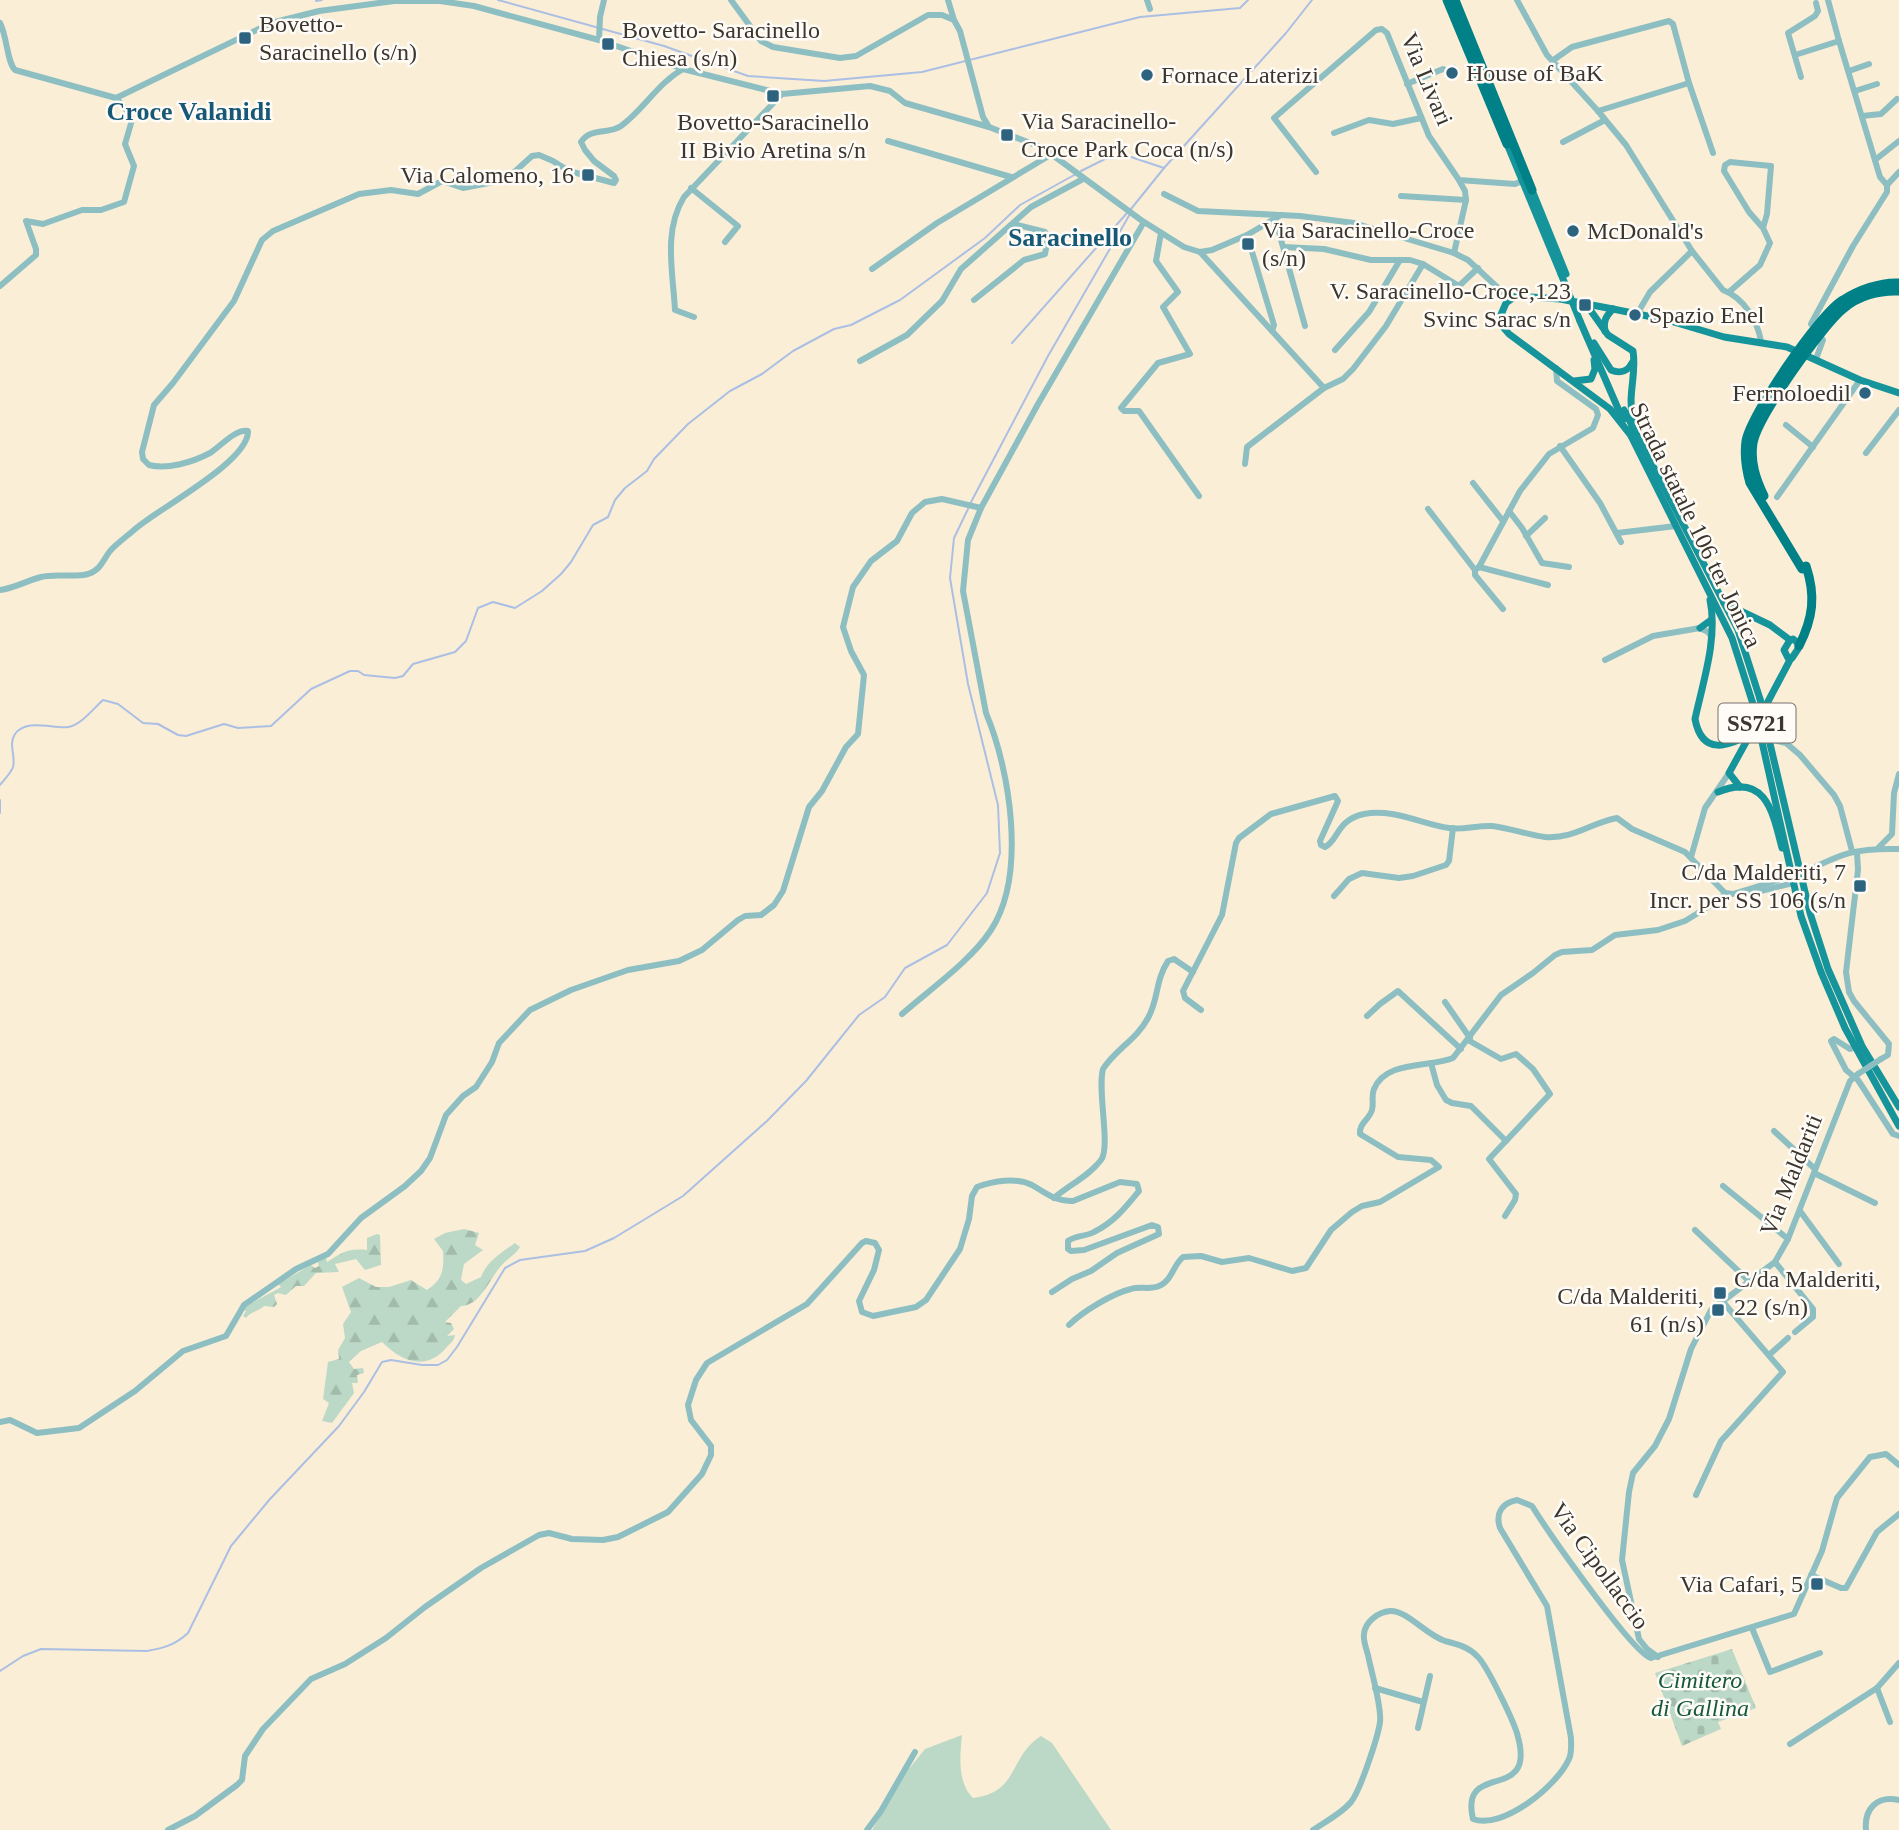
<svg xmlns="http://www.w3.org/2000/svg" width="1899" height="1830" font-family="Georgia,serif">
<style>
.green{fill:#bcd9c7}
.forest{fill:url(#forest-firs)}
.cemetery{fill:url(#cemetery-stones)}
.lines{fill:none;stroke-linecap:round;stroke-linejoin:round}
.stream{stroke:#aabfe3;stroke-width:2}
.minor{stroke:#8dbfc2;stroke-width:6}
.major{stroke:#16949b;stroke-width:7}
.highway{stroke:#008087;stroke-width:9}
.minor-bridge{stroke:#8dbfc2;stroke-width:6}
.major-bridge{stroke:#16949b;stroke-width:7}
.highway-bridge{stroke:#008087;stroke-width:9}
.poi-dot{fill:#2e637f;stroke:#fffcf8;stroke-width:2.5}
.labels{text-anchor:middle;stroke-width:5;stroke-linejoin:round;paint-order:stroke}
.shield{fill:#fffcf8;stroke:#76716b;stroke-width:2}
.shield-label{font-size:23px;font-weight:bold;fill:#3b362e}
.poi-label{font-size:24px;fill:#3b362e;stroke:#fffcf8;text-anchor:start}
.street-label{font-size:24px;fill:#3b362e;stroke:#fffcf8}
.park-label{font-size:24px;font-style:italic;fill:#155939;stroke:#fffcf8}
.neighbourhood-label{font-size:26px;font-weight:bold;fill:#165876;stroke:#fffcf8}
</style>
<defs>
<pattern id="forest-firs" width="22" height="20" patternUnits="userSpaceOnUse" patternTransform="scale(1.75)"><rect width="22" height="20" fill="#bcd9c7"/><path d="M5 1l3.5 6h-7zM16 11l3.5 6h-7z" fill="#a2bbab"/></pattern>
<pattern id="cemetery-stones" width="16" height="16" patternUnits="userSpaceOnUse" patternTransform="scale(1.75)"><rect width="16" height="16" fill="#bcd9c7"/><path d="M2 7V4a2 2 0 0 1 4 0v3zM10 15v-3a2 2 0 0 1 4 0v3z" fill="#a2bbab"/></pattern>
</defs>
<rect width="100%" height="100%" fill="#fbeed7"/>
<path class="green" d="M 962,1735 C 960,1756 957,1782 973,1798 C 1020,1792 1008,1757 1041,1736 L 1052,1743 L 1111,1830 L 872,1830 L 908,1770 L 925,1749 Z"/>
<g class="forest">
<path d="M 464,1229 L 479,1233 L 475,1245 L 483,1250 L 464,1264 L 461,1280 L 466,1284 L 481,1277 C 487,1261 501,1253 515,1243 L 520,1247 C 515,1256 506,1259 500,1267 C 489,1280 480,1306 461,1306 L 445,1322 L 451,1323 L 454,1329 L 447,1336 L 455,1335 C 454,1342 450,1343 446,1348 C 425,1372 401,1361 382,1342 L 361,1351 L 349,1362 L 354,1369 L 363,1368 L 364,1373 L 357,1375 L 358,1383 L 352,1383 L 354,1393 L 332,1423 L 322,1421 L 329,1403 L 323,1399 L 328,1362 L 339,1359 L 338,1350 L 345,1338 L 343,1324 L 351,1312 L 342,1287 L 359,1278 L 376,1287 L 389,1287 L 411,1280 L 427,1290 C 443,1279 444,1270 443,1251 L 434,1239 L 445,1233 Z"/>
<path d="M 377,1234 L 380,1235 L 381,1265 L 365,1270 L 356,1259 L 335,1264 L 339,1272 L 316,1273 L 304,1286 L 296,1286 L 286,1295 L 278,1293 L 274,1295 L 277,1304 L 274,1307 L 264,1306 C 260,1311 251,1311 246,1318 L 243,1316 L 246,1311 L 243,1309 C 255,1300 268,1295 281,1287 L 278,1284 L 311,1265 L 315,1268 L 319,1266 L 318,1262 L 326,1258 L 327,1262 C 343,1252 348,1248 367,1250 L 367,1238 Z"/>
</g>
<polygon class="cemetery" points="1732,1649 1756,1708 1718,1722 1721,1729 1682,1746 1655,1673"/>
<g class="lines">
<g class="stream">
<polyline points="498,0 664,46 748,76 824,81 922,72 1140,17 1240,8 1248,0"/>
<polyline points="316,1 322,0"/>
<polyline points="1081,171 1105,159 1131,157 1164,168"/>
<polyline points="1131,209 1164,168 1286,33 1312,0"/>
<polyline points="1012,343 1127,213"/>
<polyline points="970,504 1048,356 1130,214"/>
<path d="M 0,785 C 4,780 11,773 13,767 C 16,756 8,744 15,734 C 26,718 53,729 68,727 C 81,725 93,709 103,700 L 118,704 L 143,723 L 158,724 L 178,735 L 186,736 L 224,724 L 238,728 L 271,726 L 311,689 L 350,671 L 358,671 L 364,675 L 395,678 L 403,676 L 413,664 L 455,652 L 466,641 L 478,608 L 493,602 L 515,608 L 542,591 L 561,574 L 571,562 L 593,525 L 608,517 L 615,500 L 625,488 L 647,471 L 654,459 L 688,424 L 730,391 L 762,374 L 793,351 L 834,329 L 851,325 L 900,300 L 985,238 L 1020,205 L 1076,174"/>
<polyline points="0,800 0,813"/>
<path d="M 0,1671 L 23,1656 L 41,1649 L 147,1651 C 164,1648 175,1645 188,1633 L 231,1546 L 270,1499 L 339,1426 L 364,1392 L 382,1362 L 391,1360 L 422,1365 L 438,1365 L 447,1360 L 457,1347 L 505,1268 L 520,1260 L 585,1251 L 614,1238 L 683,1196 L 767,1121 L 806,1081 L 859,1015 L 885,997 L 905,968 L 947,945 L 987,893 L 1000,853 L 998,805 L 968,684 L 950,578 L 954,538 L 968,509"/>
</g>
<g class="minor">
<polyline points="731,0 761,41 773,47 840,58 856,56 928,15 942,15 954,20 960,31 983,117 989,127 1043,148 1141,220 1184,247 1200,252 1212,250 1247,235 1281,215"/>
<polyline points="948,0 954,20"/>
<polyline points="1147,0 1150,9"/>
<path d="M 1517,0 L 1547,55 L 1598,111 L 1626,145 L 1692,251 L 1723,290 C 1744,298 1757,320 1761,341"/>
<polyline points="1828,0 1839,41"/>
<path d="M 0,23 C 7,36 7,62 15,70 L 116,98 L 271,23 L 319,11 L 394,1 L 440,1 L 474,6 L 599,40 L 683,69 L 782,94 L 870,86 L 890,91 L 905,103 L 989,127"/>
<polyline points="599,40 600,17 604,0"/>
<polyline points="1795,55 1839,41 1880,177 1887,185"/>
<polyline points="1552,61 1572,47 1669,21 1673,24 1689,83 1713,153"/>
<polyline points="1849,71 1869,64"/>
<polyline points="1801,77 1788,33 1815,16 1818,11 1816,3"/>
<polyline points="1407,84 1443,69 1448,71 1454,68"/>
<polyline points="1855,91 1877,84"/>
<polyline points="1598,111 1689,83"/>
<polyline points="1862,116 1881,114 1897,99"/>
<polyline points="1334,133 1369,120 1393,124 1421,118"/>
<polyline points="888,141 1011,177"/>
<polyline points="1563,142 1605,120"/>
<polyline points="1875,160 1899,141"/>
<polyline points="1316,172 1274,118 1376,30 1382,29 1387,33 1429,136 1459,180 1515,184 1522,181"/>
<polyline points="691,188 738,226 725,242"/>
<polyline points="1164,194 1198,211 1300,216 1354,223 1454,253 1468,260 1510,299"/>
<polyline points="1401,196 1466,200 1465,191 1459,180"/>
<polyline points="1275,218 1305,326"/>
<polyline points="1161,233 1156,261 1178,292 1163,307 1190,354 1158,363 1121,408 1124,411 1139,411 1199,496"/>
<polyline points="1247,235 1274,325 1272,331"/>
<polyline points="1284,247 1324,249 1371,260 1410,260 1423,264 1459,286 1478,268"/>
<polyline points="1200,252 1324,388 1247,447 1245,464"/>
<polyline points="1454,253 1466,200"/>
<polyline points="872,269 937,223 1052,154"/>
<polyline points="0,286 36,255 36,249 26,221 43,224 82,210 101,210 124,202 134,166 125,144 132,120 129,113 116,98"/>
<polyline points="1729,292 1760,265 1770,243 1763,228 1749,212 1724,171 1725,165 1730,162 1771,166 1767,214 1763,228"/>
<polyline points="974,300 1024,260 1045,254 1048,237 1045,232 1014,224"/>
<polyline points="1637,314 1650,292 1692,251"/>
<path d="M 694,317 L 675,310 C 673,272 663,231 684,197 L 782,94"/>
<polyline points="1335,350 1369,312 1400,260"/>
<polyline points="1816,359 1823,340 1811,324 1853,246 1887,192 1887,185 1899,172"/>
<polyline points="860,361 907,335 942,301 961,269 1031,207 1083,179"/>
<polyline points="1324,388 1343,379 1353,369 1386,326 1423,264"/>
<polyline points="1786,425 1813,447"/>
<polyline points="1560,446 1600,503 1621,542"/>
<polyline points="1866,453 1899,410"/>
<polyline points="1473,483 1503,521"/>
<polyline points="1777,497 1860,380"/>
<polyline points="1428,509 1475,570 1475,575 1503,609"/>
<polyline points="1509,511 1522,528 1542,563 1569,567"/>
<polyline points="1617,533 1676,526"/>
<polyline points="1526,536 1545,518"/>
<polyline points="1479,567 1548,585"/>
<polyline points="1475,570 1479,567 1520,491 1549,454 1593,428 1598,415 1596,409 1557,381 1556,368"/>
<path d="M 0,590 C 15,588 26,581 41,577 C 56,573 73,578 88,574 C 101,570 103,560 110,551 C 116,544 126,537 134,530 C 157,509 249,462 248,431 C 235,429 221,446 210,453 C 193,462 167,470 149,465 L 143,459 L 142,452 L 154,405 L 173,383 L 234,301 L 262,240 L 273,231 L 359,194 L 391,190 L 418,194 L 442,181 L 463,188 L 494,182 L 511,175 L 532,156 L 539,155 L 553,161 L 569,171 L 614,183 L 616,180 L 614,176 L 594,161 L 585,150 L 581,142 C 591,127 608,135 621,126 C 644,109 658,83 683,69"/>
<polyline points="1605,660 1653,636 1700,628 1708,632 1711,636"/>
<polyline points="1769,739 1786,743 1800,755 1834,795 1840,806 1852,851"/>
<polyline points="1879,847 1892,834 1894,793 1899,774"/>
<polyline points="1857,852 1858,870 1846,972 1849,992 1854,1001 1889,1044 1888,1055 1881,1059"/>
<polyline points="1691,857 1705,808 1729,773"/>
<path d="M 1803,873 C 1842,853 1855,848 1899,849"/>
<polyline points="1745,891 1749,894 1793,883"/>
<polyline points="1725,893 1733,894 1785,878"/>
<polyline points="1334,896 1349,879 1362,873 1399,878 1413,876 1446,865 1449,861 1453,828"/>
<polyline points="1445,1002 1470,1038"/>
<path d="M 1201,1010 L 1185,998 L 1183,991 L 1222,915 L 1236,843 L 1239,838 L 1271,814 L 1335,796 L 1338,801 L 1320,841 L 1321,845 L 1325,847 C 1339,840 1336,820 1364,814 C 1392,808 1422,824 1449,828 C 1464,830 1478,825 1492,826 C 1510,828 1528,835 1545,837 C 1575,839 1590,823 1617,818 L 1632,829 L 1685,852 L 1725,893"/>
<path d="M 902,1014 C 929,990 971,961 991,930 C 1027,875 1010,770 986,713 L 963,591 L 968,540 L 981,508 L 1038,404 L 1144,222"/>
<polyline points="1367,1016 1380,1004 1398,991 1461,1049"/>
<polyline points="1468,1040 1501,1059 1516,1054 1533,1069 1550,1094 1489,1159 1516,1194 1515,1200 1505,1216"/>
<polyline points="1855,1047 1850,1049 1834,1039 1831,1041 1846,1070 1858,1080 1893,1134 1899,1136"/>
<polyline points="1431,1063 1437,1085 1446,1100 1452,1103 1471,1106 1506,1141"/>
<polyline points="1774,1131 1815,1169"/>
<polyline points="1814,1173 1875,1203"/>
<polyline points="1723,1186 1788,1239"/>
<path d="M 1054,1198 C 1069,1185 1089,1176 1101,1160 C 1111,1147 1097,1091 1103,1069 C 1115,1050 1137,1039 1148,1018 C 1159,998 1155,981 1168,961 L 1174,959 L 1193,972"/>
<polyline points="1800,1211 1839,1264"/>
<polyline points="1695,1230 1750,1282"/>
<polyline points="1775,1262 1813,1309 1813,1317 1795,1332"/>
<path d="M 1069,1325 C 1082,1312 1113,1293 1131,1289 C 1140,1286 1150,1290 1159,1286 C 1172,1281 1173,1265 1183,1257 L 1201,1256 L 1222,1262 L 1249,1258 L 1292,1271 L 1306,1268 L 1331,1230 L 1352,1212 L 1362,1206 L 1380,1202 L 1439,1167 L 1431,1160 L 1398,1157 L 1360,1134 C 1359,1123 1369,1120 1372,1110 C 1374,1103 1371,1096 1374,1089 C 1386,1060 1429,1068 1453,1058 L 1501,995 L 1533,973 L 1555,955 L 1562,952 L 1592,950 L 1615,935 L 1658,930 L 1685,921 L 1721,899 L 1725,893"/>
<polyline points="1769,1355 1788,1338"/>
<polyline points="0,1422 10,1420 37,1433 79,1428 135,1391 183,1351 226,1336 244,1305 296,1269 328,1254 361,1218 405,1186 421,1171 430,1158 446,1115 463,1096 476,1087 492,1062 499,1043 530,1010 571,990 628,970 679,961 702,950 738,920 745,916 761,915 774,905 783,891 809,807 822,791 846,747 858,734 864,675 851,651 843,627 853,587 871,561 897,541 912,513 925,502 942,499 981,508"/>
<polyline points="1696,1495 1721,1441 1783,1372 1723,1302"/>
<polyline points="1811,1575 1841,1588 1846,1588 1877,1532 1899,1514"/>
<polyline points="1752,1628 1770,1672 1820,1653"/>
<polyline points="1658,1657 1647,1649 1639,1639 1622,1560 1629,1492 1633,1473 1655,1446 1669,1419 1691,1349 1711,1310 1775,1262 1788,1239 1850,1081 1858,1074"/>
<polyline points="1375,1688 1423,1702"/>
<polyline points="1877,1688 1890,1722"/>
<polyline points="1418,1728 1430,1676"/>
<polyline points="1790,1744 1877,1688 1899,1663"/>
<path d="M 168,1830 L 195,1816 L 237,1785 L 242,1780 L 245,1756 L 263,1729 L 311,1679 L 345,1664 L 386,1638 L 425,1607 L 481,1568 L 539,1535 L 549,1533 L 572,1539 L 603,1540 L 618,1537 L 668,1512 L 702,1474 L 711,1455 L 711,1446 L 691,1420 L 688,1405 L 696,1380 L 707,1363 L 807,1304 L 862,1243 L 866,1241 L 875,1243 L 879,1250 L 874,1270 L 859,1301 L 862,1312 L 873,1316 L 916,1307 L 926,1300 L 960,1249 L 969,1219 L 972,1196 L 977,1187 C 993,1181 1016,1177 1032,1185 C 1046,1193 1056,1202 1073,1201 L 1120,1182 L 1137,1184 L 1139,1191 C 1125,1208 1114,1222 1094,1232 C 1085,1237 1076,1235 1068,1241 L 1068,1249 L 1071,1251 L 1084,1250 L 1152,1225 L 1158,1227 L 1159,1234 L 1117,1253 L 1091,1271 L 1072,1279 L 1052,1292"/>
<polyline points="867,1830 881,1811 915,1752"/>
<path d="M 1313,1830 C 1325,1822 1342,1813 1351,1802 C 1360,1791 1378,1737 1380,1722 C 1382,1707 1371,1671 1368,1655 C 1366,1648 1363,1640 1364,1634 C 1365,1622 1378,1612 1390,1611 C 1407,1610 1426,1635 1445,1641 C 1457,1644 1469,1647 1478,1657 C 1487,1666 1515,1723 1518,1737 C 1536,1804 1459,1760 1473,1819 C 1503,1830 1557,1786 1569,1759 C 1572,1753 1571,1745 1571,1738 L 1547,1606 L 1500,1528 C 1495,1513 1502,1503 1517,1500 L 1532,1506 C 1547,1530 1633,1654 1651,1658 L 1794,1614 L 1822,1551 L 1837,1498 L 1870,1457 L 1886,1454 L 1899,1465"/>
<path d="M 1866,1830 C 1864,1809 1877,1795 1899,1800"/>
</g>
<g class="major">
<polyline points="1507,144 1561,274"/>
<polyline points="1532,190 1566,274"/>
<path d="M 1586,304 L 1608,335 L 1633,351 C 1637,374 1627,395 1633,420"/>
<polyline points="1580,321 1623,420"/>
<path d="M 1605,331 C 1603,321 1606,316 1613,309"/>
<path d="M 1594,343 L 1611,370 C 1620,374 1628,371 1632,363"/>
<polyline points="1574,381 1591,379 1595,369 1594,360"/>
<polyline points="1624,410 1738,630 1760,699"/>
<polyline points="1628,430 1732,638 1753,704"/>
<polyline points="1629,433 1610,409 1509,334 1503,327 1500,317 1506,303 1516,296 1560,299 1613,309 1667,320 1724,337 1787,347 1860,380 1899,393"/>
<path d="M 1710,600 C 1718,638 1703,682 1695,719 C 1702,756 1728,747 1752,733"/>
<polyline points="1724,603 1770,625 1790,640"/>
<polyline points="1700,628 1711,620"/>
<polygon points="1793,639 1798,643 1798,649 1792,658 1788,658 1784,650 1790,640"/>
<polyline points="1762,713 1791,658"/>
<polyline points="1767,731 1810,913 1828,969 1862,1046 1899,1107"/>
<polyline points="1760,733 1801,916 1821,972 1845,1028 1899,1126"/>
<polyline points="1740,787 1729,773 1751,733"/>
<path d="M 1718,792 C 1766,772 1773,813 1782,848"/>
</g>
<g class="highway">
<polyline points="1447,0 1507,144"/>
<polyline points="1455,0 1532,190"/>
<path d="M 1799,646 C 1813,618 1816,596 1806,566"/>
</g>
<polyline class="minor-bridge" points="1858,1074 1881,1059"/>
<g class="major-bridge">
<polyline points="1561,274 1580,321"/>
<polyline points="1760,699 1767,731"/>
<polyline points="1753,704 1760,733"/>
</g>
<g class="highway-bridge">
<path d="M 1764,496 C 1756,479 1750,462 1753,443 C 1757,418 1822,326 1843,309 C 1858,296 1879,290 1899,291"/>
<path d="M 1802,569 L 1750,483 C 1746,469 1744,456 1746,441 C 1751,414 1819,314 1843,300 C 1859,290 1880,282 1899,283"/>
</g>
</g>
<g class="poi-dot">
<rect x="238" y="31" width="14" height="14" rx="3.5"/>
<rect x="601" y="37" width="14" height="14" rx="3.5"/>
<circle cx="1452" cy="73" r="7"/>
<circle cx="1147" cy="75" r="7"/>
<rect x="766" y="89" width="14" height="14" rx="3.5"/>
<rect x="1000" y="128" width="14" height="14" rx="3.5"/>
<rect x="581" y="168" width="14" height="14" rx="3.5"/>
<circle cx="1573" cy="231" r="7"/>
<rect x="1241" y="237" width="14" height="14" rx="3.5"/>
<rect x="1578" y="298" width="14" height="14" rx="3.5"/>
<circle cx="1635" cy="315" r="7"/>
<circle cx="1865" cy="393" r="7"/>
<rect x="1853" y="879" width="14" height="14" rx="3.5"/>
<rect x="1713" y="1286" width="14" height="14" rx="3.5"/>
<rect x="1711" y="1303" width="14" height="14" rx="3.5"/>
<rect x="1810" y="1577" width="14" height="14" rx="3.5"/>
</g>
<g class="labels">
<rect class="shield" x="1718.5" y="703.5" width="77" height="39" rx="5"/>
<g class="shield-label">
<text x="1757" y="731">SS721</text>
</g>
<g class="poi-label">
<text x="259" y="32">Bovetto-<tspan x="259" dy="28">Saracinello (s/n)</tspan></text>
<text x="622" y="38">Bovetto- Saracinello<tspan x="622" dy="28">Chiesa (s/n)</tspan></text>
<text x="1466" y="81">House of BaK</text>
<text x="1161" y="83">Fornace Laterizi</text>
<text x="1021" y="129">Via Saracinello-<tspan x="1021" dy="28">Croce Park Coca (n/s)</tspan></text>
<text x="773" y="130" text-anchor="middle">Bovetto-Saracinello<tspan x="773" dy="28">II Bivio Aretina s/n</tspan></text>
<text x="574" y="183" text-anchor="end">Via Calomeno, 16</text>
<text x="1262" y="238">Via Saracinello-Croce<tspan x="1262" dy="28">(s/n)</tspan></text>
<text x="1587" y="239">McDonald's</text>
<text x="1571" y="299" text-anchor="end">V. Saracinello-Croce,123<tspan x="1571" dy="28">Svinc Sarac s/n</tspan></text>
<text x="1649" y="323">Spazio Enel</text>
<text x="1851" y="401" text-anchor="end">Ferrnoloedil</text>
<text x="1846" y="880" text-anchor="end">C/da Malderiti, 7<tspan x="1846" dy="28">Incr. per SS 106 (s/n</tspan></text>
<text x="1734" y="1287">C/da Malderiti,<tspan x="1734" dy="28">22 (s/n)</tspan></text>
<text x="1704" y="1304" text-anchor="end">C/da Malderiti,<tspan x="1704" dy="28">61 (n/s)</tspan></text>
<text x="1803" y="1592" text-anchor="end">Via Cafari, 5</text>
</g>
<g class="street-label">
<text transform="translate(1427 79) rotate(67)" y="8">Via Livari</text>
<text transform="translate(1696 525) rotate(64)" y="8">Strada statale 106 ter Jonica</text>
<text transform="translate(1791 1175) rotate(-68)" y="8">Via Maldariti</text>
<text transform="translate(1600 1566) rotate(54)" y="8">Via Cipollaccio</text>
</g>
<g class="park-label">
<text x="1700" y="1688">Cimitero<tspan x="1700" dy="28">di Gallina</tspan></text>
</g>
<g class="neighbourhood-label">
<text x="189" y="120">Croce Valanidi</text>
<text x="1070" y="246">Saracinello</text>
</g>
</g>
</svg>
